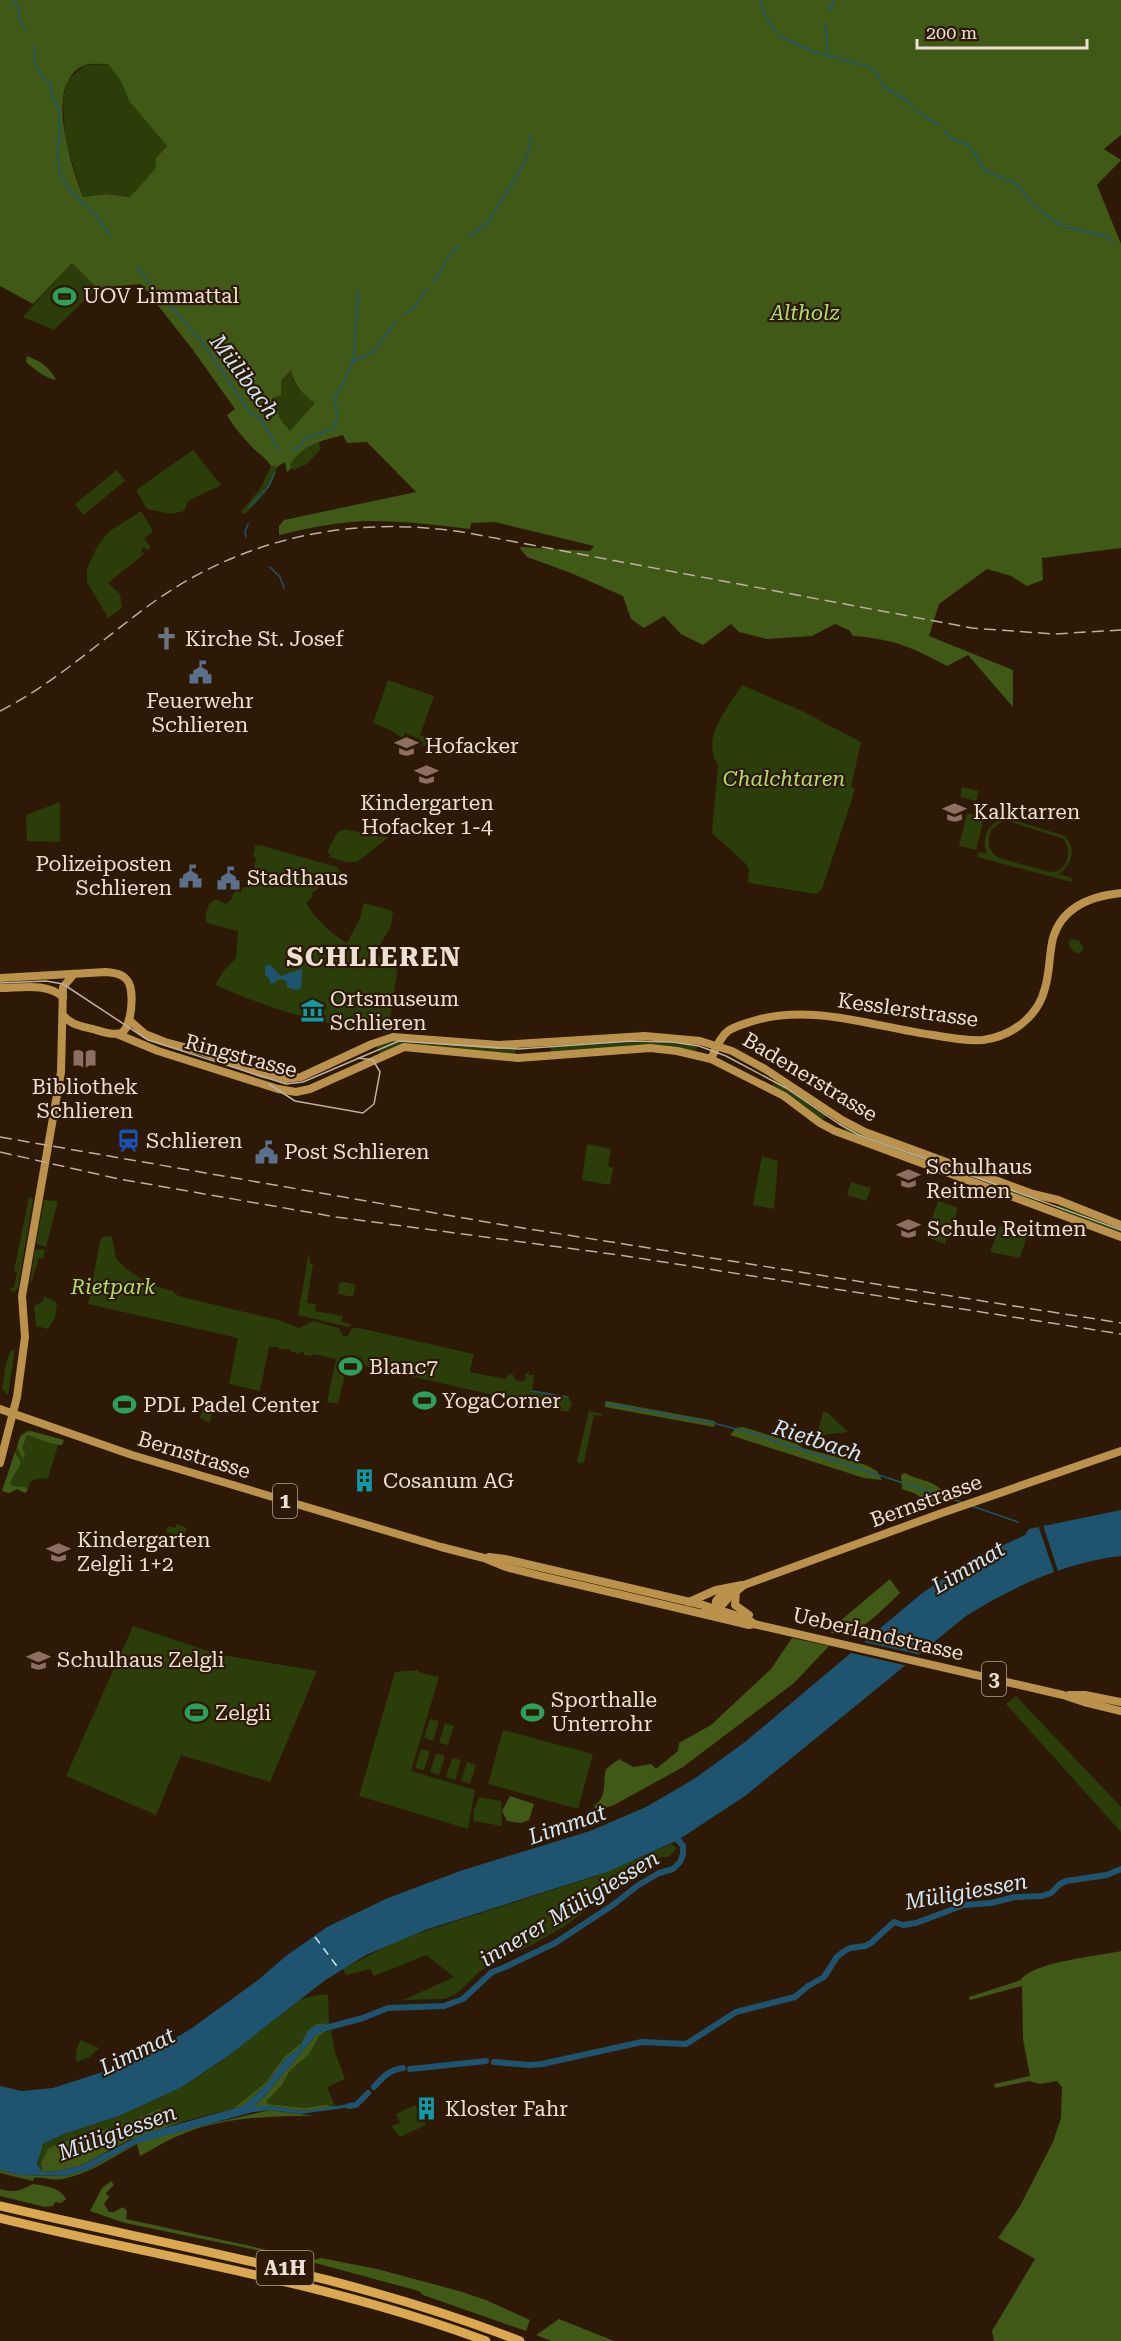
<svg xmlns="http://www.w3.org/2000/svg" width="1121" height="2341" font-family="'Roboto Serif',serif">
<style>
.green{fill:#2b3d09;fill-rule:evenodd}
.forest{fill:#415917;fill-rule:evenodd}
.water{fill:#1f5470}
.pier{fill:#2d1905}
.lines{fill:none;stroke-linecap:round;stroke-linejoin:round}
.stream{stroke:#1f5470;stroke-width:1.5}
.canal{stroke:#1f5470;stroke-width:6}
.ferry{stroke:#d1e7f5;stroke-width:1.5;stroke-dasharray:8 6;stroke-linecap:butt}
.major{stroke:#bb924b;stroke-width:8}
.highway{stroke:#dba852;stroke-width:9}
.tram{stroke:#beafa1;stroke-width:1.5}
.rail{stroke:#beafa1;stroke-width:1.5;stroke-dasharray:12 6;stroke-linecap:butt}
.labels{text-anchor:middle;stroke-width:4.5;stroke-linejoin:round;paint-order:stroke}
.shield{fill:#2d1905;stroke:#b3a495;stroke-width:1.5}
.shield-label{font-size:20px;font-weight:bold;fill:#eddfd3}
.poi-label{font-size:21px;fill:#eddfd3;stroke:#2d1905;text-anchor:start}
.park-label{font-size:21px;font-style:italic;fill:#afdd6c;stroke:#2d1905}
.street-label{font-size:21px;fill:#eddfd3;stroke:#2d1905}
.water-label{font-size:22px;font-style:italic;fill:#d1e7f5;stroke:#2d1905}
.district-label{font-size:27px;font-weight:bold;letter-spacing:1.5px;fill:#eddfd3;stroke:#2d1905}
</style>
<rect width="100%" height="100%" fill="#2d1905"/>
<g class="green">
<polygon points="109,64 121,81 129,101 167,146 156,158 155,169 130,197 106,194 83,197 65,139 63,100 67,80 85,65"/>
<polygon points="72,262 97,288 54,330 23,317"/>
<path d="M 291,370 C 294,386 302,394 316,403 L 290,431 L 281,420 L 272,398 L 281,394 L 281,381 Z"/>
<polygon points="318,441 321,449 307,464 294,470 290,466 294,456"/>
<polygon points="193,450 221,485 188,501 184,511 171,514 147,509 136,490"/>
<path d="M 271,466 L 277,467 C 274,487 259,500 245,514 L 241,512 L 260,489 Z"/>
<polygon points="117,470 125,481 83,515 75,504"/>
<polygon points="141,511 153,531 144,539 151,547 147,550 144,547 141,550 144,554 108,583 120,594 122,608 108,618 87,582 87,569 97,547 108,532"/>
<polygon points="388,680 434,696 420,735 430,739 429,747 419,744 420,739 404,733 404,739 390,730 373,723"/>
<path d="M 742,685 L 802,711 L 861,742 L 851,787 L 855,788 L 852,799 L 822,889 L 816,894 L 748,883 L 749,869 L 745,863 L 712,833 L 718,765 C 700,738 728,708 742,685 Z"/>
<polygon points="962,787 979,791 976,801 960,797"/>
<polygon points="60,802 60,842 27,841 26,815"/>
<polygon points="967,813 984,817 976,850 959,846"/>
<path d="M 1007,818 L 1065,836 C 1077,849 1072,864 1059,874 L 1072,878 L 1071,882 L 977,857 L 978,852 L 987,854 C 980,837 989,821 1007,818 ZM 1008,821 L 1064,839 C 1072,853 1068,871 1050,872 L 999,858 C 988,851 987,843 991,830 L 1001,822 Z"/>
<polygon points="345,829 377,836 387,837 388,838 357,862 346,862 329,857 330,854 327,852 337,833"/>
<path d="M 259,845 L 337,867 L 340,872 L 312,893 L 313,897 L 306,902 C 314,919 332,934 347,943 L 360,918 L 364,903 L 393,911 L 391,926 L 375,954 L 398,966 L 388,1033 C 370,1030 351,1028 333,1024 C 292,1016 253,1001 215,985 L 224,970 L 236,958 L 238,931 L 207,923 L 205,917 L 209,904 L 216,899 L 226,904 L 232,899 L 236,886 L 243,888 L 250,885 L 251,874 L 253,873 L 256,858 L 253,857 L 255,846 Z"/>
<path d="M 1073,939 L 1079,941 L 1084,949 L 1080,953 C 1073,953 1070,949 1068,942 Z"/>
<polygon points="633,1039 697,1042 696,1051 675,1047 637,1045 551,1053 550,1044"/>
<polygon points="387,1040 515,1046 515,1054 410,1045 380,1055 376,1045"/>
<polygon points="776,1078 828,1113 822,1121 772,1087"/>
<polygon points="847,1126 1039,1199 1038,1203 843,1131"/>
<polygon points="587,1144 611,1149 608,1166 613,1168 610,1185 582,1180"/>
<polygon points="762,1156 778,1161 774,1209 753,1205"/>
<polygon points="851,1182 871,1188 866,1201 847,1195"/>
<polygon points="29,1197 33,1199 18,1288 14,1292 8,1289 14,1287 17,1272 14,1271"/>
<polygon points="44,1200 58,1201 46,1247 36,1244"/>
<polygon points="938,1201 958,1208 945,1244 926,1237"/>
<polygon points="1059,1204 1121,1227 1121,1235 1055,1212"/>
<polygon points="1000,1226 1027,1236 1020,1258 990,1252"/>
<polygon points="112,1236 116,1258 125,1268 148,1284 173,1291 178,1296 278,1320 296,1327 299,1328 313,1321 339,1328 343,1336 348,1336 352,1328 359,1328 474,1354 470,1372 505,1379 510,1372 510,1377 512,1373 515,1380 521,1382 527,1378 524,1375 529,1372 529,1375 534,1375 532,1391 569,1398 572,1403 568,1412 348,1362 338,1404 327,1402 336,1359 313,1354 312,1356 304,1355 304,1352 300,1352 300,1354 290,1351 290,1349 279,1349 279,1347 269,1347 260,1391 229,1384 238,1338 88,1304 100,1242 102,1237"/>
<polygon points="35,1249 45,1250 43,1259 39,1258 32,1281 30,1283"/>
<polygon points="309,1252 310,1264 313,1264 307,1303 316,1304 315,1311 343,1316 341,1321 352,1325 348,1327 298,1315"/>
<polygon points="344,1282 356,1285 353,1297 338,1294 339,1283"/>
<polygon points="44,1296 57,1303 55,1318 48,1329 36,1326 34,1306 43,1301"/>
<path d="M 15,1350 L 14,1356 L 8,1395 L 2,1389 C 5,1376 4,1362 11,1351 Z"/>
<polygon points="203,1405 213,1407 210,1423 200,1418"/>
<polygon points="589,1411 600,1413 603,1416 594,1415 584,1462 580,1464 577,1461"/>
<polygon points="823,1412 827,1412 848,1432 817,1436"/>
<polygon points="27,1430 60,1439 48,1478 37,1479 30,1482 27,1492 18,1488 9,1493 2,1491 20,1437"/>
<polygon points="177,1524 187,1528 184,1538 166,1532 168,1526 175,1528"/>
<polygon points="133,1626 217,1654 317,1671 270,1782 181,1755 156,1815 66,1776"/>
<polygon points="417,1670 421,1673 439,1677 411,1771 475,1790 468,1829 359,1796 395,1672"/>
<polygon points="1016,1696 1121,1807 1121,1832 1006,1704"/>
<polygon points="430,1719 439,1721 433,1741 424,1738"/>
<polygon points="445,1723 454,1726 448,1745 439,1743"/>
<polygon points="503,1730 593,1754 578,1809 488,1784"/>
<polygon points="421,1749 430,1751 424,1770 415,1768"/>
<polygon points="436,1753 445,1756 439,1775 430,1772"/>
<polygon points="452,1758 461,1760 455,1780 446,1777"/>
<polygon points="467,1762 476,1765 470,1784 461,1781"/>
<polygon points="479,1797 501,1801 502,1826 473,1821 474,1810"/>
<path d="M 671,1844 L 677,1848 L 669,1857 C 659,1856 654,1861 647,1868 L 646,1872 L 636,1875 L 632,1881 L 606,1894 L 565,1926 L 530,1946 L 500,1958 L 478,1973 L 459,1992 L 445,1999 L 403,2000 L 454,1977 L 426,1955 L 374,1976 L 370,1969 L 346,1975 L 343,1969 L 400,1939 L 593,1877 Z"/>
<polygon points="323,1994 328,1995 329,2023 317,2024 307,2031 301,2043 284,2057 266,2082 234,2108 170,2124 163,2110 159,2109 125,2124 60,2143 41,2163 42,2172 38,2168 39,2153 43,2144 64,2134 119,2116 182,2087 219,2063 301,1999"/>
<polygon points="331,2030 335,2052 345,2079 327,2087 335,2106 305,2108 268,2104 267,2101 282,2085 289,2072 301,2062 319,2036"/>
<polygon points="80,2040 99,2048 90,2057 76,2062 76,2051"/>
<polygon points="415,2105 426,2125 400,2137 391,2126 400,2123 396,2114"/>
</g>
<g class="forest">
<path d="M 0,0 L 1121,0 L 1121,135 L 1104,149 L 1121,160 L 1097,185 L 1121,244 L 1121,548 L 1042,558 L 1043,580 L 1027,586 L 1011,576 L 987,569 L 939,604 L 929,636 L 1013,670 L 1013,707 L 968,655 L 947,666 C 912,647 893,639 853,636 L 849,630 L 835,624 L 812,636 L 767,639 L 739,632 L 731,624 L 703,645 L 681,634 L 664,616 L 644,628 L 631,619 L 623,596 L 571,573 L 527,557 L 519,547 L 590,551 L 594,546 L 495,522 L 471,523 L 470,529 C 437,525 404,521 372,521 C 341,521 309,528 279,535 L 279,526 L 284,520 L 416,492 L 367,442 L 347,443 L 343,435 C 323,440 300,446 290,465 L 292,468 L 287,472 L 285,462 L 277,467 L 271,466 C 265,457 257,453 250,445 C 242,436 233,426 227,415 L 235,409 L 193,350 L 141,284 L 97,288 L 72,263 L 33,304 L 0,286 ZM 108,64 L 121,81 L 129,101 L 167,146 L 156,158 L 155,169 L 130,197 L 106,194 L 83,197 C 72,167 42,82 85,65 C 91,63 102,64 108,64 ZM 291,370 C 295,386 302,394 315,403 L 290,431 L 281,420 L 272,398 L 281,395 L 281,381 Z"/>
<path d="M 27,356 C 40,361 50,367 56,380 C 43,377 36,370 26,362 Z"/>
<polygon points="606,1401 715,1421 714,1427 605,1407"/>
<polygon points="743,1427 797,1444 803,1448 866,1465 877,1471 882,1480 864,1478 730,1435 736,1428"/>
<path d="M 30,1431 L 64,1440 L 62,1445 C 52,1445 38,1438 27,1435 L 22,1448 L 25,1454 L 23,1459 L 17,1447 L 21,1435 Z"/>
<path d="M 15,1452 L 21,1463 C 18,1471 12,1475 10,1484 L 13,1486 L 25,1487 L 28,1490 L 25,1493 L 17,1489 L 9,1493 L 2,1491 Z"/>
<path d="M 905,1473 C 921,1482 930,1478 944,1492 L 940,1500 L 928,1503 L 916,1494 L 902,1489 L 901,1475 Z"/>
<path d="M 890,1579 L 900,1593 C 881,1610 860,1638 831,1633 L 833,1627 Z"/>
<path d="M 792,1638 L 829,1646 L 794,1683 L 683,1767 L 614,1805 L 597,1811 L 594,1806 C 608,1796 602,1784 606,1769 L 619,1759 L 633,1767 L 651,1764 L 656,1769 L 678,1751 L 679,1743 L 711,1725 L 771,1669 Z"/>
<polygon points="510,1796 534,1804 529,1820 521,1823 507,1821 502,1811"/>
<path d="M 1121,1951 L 1121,2341 L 994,2341 L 992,2331 L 1035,2259 L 998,2238 L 1020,2206 L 1053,2142 L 1061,2118 L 1062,2087 L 1057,2081 L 1040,2084 L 1029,2081 L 995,2088 L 994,2084 L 1030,2076 L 1023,2039 L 1022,1986 L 970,2000 L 969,1997 L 1021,1980 C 1032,1962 1099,1956 1121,1951 Z"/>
<polygon points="330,2023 308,2031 299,2049 285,2059 267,2084 243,2106 184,2121 129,2140 80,2166 58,2171 42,2172 41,2163 48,2149 60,2143 125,2124 159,2109 163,2110 170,2124 234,2108 266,2082 284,2057 301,2043 307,2031 317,2024"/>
<polygon points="330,2029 319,2036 309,2054 289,2072 282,2085 267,2101 268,2104 305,2108 325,2105 335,2107 303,2111 271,2106 252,2107 263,2098 317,2034"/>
<path d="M 270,2110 L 314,2116 C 271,2116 225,2117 185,2133 C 169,2139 155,2148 140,2156 L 137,2144 C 113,2157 89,2174 63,2179 C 53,2181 44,2177 34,2178 L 33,2181 L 0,2173 L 0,2170 L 18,2175 L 65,2176 L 86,2170 L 135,2144 L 166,2134 Z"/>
<polygon points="111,2181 114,2185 106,2193 109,2197 104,2204 109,2212 114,2212 123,2207 127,2211 126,2219 314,2260 321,2258 377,2269 459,2291 486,2300 530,2320 526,2331 423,2295 419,2291 304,2260 125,2223 90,2211 102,2188"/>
<path d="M 33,2184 C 45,2186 60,2187 66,2199 L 61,2203 L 55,2202 L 53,2206 L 45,2207 L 0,2196 L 0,2189 C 14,2193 20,2191 33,2184 Z"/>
<polygon points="559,2319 614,2341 551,2341 536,2335"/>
</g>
<g class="water">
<polygon points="270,965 281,976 302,969 301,988 296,990 287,987 287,982 281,979 275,981 275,983 270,983 270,980 265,974 265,966"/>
<path d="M 1121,1510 L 1121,1556 C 1066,1562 1012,1587 966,1616 L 745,1796 L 678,1840 L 607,1872 L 425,1930 L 366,1955 L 324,1981 L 228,2056 L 182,2087 L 119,2116 L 64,2134 L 43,2144 L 37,2164 L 42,2172 L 58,2171 L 80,2166 L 143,2134 L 243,2106 L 267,2084 L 285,2059 L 299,2049 L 308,2031 L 315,2026 L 330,2024 L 330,2029 L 316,2035 L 263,2098 L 253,2106 L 271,2106 L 303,2111 L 356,2103 L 358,2106 L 301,2114 L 270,2110 L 253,2112 L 135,2144 L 86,2170 L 65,2176 L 18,2175 L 0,2170 L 0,2086 L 22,2091 L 53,2088 L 121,2066 L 164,2045 L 192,2028 L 258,1980 L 286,1956 L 327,1927 L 388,1898 L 460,1871 L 590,1831 L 646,1807 L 694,1779 L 745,1742 L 921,1594 L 964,1564 L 1025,1535 L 1029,1529 Z"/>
</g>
<g class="pier">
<polygon points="1038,1525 1043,1525 1059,1574 1055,1575"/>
<polygon points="860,1641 921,1655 908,1666 847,1652"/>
</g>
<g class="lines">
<g class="stream">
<polyline points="14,0 20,9 18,17 26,31"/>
<polyline points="761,0 763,12 776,32"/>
<polyline points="829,12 834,0"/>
<polyline points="825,23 828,54"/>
<polyline points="780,36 813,52 867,66 876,72 883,86 908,102 925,117 940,126"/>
<path d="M 34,46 C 33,64 37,74 51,84 L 52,97 L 58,106 L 60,136 L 57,151 L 60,174 L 66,181 L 69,190 L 96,215 L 111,237"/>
<polyline points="945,130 951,138 969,146 985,170 1018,185 1031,202 1052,220 1064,227 1107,236 1111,241"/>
<polyline points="469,236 486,225 524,164 531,142 529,135"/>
<polyline points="137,268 199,338 250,413 261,419 279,450"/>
<path d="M 433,282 C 445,270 444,255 460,246"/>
<polyline points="403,315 415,307 426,289"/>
<polyline points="353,361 359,291"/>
<polyline points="293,450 299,447 306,438 333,429 337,418 335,399 353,362 373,352 396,321"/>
<polyline points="249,507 269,486 274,473"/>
<polyline points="246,537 245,532 248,524"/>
<polyline points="270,567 280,577 284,588"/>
<polyline points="532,1391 568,1397"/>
<polyline points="605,1403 713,1423 748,1432 961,1502"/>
<polyline points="972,1506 1018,1522"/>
</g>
<g class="canal">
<polyline points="322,2029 363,2018 388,2008 444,2006 463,1999 492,1972 503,1968 555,1943 613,1905 637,1886 659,1873 673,1869 680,1862 683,1854 683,1846 678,1840"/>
<polyline points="494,2062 529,2065 542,2064 642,2042 686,2044 736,2012 795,1997 808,1986 824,1977 837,1957 843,1952 850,1948 865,1946 871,1943 894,1922 903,1925 916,1923 964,1905 991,1903 1015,1897 1042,1896 1051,1893 1060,1884 1066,1881 1107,1875 1121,1869"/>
<polyline points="410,2069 486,2061"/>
<path d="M 374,2087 C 383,2077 389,2070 403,2068"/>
<polyline points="349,2106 356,2105 368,2093"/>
</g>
<polyline class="ferry" points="315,1937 339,1969"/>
<g class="major">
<path d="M 0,978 L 106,972 C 114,973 121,973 127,980 C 135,989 132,1028 121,1033 C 113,1036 100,1031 93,1029 C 81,1026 71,1025 63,1015"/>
<path d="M 0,988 C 20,988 47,982 63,997"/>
<polyline points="129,1020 145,1034 165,1042 203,1052 260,1073 286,1079 301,1077 372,1044 393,1037 499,1045 645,1036 700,1041 732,1051 765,1069 842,1120 865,1132 1033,1194 1058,1200 1121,1225"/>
<polyline points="117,1034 158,1051 278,1089 296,1092 310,1089 404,1047 518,1058 650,1048 677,1051 711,1059 784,1096 820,1123 835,1131 1121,1237"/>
<path d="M 711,1059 C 716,1049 719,1038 728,1031 C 735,1026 744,1024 753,1021 C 812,1003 874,1027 933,1035 C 949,1038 966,1041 983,1040 C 1012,1036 1038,1017 1045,988 C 1050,972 1049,954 1053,938 C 1062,907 1092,896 1121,893"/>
<polyline points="0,1409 132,1455 441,1547 484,1558 506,1567 537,1575 720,1618 749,1625 754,1624 1063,1695 1084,1702 1121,1711"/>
<polyline points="0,1463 17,1397 25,1337 22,1296 61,1072 63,987 74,974"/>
<polyline points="489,1557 505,1559 703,1605 748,1619 754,1624"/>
<polyline points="736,1591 735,1605 749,1615"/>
<polyline points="689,1602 716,1590 742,1585"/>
<polyline points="716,1612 716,1601 726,1589"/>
<polyline points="703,1613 721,1606 730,1596 744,1585 939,1514 1121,1451"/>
<polyline points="1069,1695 1085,1695 1121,1702"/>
</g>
<g class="highway">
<path d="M 0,2206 C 175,2247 352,2275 520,2341"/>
<path d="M 0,2218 C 162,2258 328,2282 486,2341"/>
</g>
<g class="tram">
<polyline points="0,983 46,981 63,984 148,1040 286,1084 303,1082 399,1041 518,1049 632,1041 672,1042 699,1046 726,1056 786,1088 839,1124 859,1135 1121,1230"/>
<polyline points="269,1084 295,1101 363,1113 374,1104 380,1072 373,1060 358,1058"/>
</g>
<g class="rail">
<path d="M 0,711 C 55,683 99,642 148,606 C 242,537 354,514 468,533 L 972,628 L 1054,634 L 1121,630"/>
<polyline points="0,1137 498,1224 1121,1323"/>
<polyline points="0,1152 119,1179 336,1217 619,1255 1121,1334"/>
</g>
</g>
<defs>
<symbol id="stadium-bare" viewBox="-9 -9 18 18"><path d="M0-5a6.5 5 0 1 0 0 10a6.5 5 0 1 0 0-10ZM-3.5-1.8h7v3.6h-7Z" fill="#2e9e5b" stroke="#2d1905" stroke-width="2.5" paint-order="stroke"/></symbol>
<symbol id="church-bare" viewBox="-9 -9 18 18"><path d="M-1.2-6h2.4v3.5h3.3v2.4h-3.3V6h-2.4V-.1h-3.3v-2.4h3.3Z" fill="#6b7280" stroke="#2d1905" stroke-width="2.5" paint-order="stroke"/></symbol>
<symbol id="civic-bare" viewBox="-9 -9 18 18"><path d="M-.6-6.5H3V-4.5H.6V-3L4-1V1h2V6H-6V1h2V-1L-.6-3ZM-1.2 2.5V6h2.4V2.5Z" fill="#5c6f8a" stroke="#2d1905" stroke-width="2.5" paint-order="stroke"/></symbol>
<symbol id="school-bare" viewBox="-9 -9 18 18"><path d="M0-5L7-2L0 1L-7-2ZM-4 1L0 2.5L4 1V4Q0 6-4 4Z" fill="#8d6e63" stroke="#2d1905" stroke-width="2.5" paint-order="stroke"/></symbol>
<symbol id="museum-bare" viewBox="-9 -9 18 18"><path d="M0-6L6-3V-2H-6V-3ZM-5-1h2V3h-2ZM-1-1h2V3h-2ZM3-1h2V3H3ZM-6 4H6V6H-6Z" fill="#0f9aa8" stroke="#2d1905" stroke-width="2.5" paint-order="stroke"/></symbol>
<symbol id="library-bare" viewBox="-9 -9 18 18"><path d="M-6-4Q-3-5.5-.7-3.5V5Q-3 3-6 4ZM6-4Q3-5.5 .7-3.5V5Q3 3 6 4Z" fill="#8d6e63" stroke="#2d1905" stroke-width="2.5" paint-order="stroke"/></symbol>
<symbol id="station-bare" viewBox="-9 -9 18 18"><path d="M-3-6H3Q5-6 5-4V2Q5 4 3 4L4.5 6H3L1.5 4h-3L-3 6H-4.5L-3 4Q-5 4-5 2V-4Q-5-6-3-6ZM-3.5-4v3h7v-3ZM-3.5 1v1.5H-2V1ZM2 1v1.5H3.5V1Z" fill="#1a4fb4" stroke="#2d1905" stroke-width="2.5" paint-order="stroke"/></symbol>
<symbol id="building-bare" viewBox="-9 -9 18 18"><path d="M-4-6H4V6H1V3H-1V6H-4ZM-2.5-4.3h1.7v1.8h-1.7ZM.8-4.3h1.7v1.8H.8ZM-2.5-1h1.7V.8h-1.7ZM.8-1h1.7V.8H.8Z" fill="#0f9aa8" stroke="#2d1905" stroke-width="2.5" paint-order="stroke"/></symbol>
</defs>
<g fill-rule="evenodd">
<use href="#stadium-bare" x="48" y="280" width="33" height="33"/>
<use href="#church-bare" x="150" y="622" width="33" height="33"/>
<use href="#civic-bare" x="184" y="656" width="33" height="33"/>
<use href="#school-bare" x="390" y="730" width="33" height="33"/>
<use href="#school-bare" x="410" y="758" width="33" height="33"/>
<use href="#school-bare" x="938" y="796" width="33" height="33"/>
<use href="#civic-bare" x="174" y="860" width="33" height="33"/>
<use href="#civic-bare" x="212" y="862" width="33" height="33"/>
<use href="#museum-bare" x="296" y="994" width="33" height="33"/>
<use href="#library-bare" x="68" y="1042" width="33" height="33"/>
<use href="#station-bare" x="112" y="1124" width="33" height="33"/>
<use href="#civic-bare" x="250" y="1136" width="33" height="33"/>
<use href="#school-bare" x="892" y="1162" width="33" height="33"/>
<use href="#school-bare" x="892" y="1212" width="33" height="33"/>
<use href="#stadium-bare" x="334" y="1350" width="33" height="33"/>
<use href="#stadium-bare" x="408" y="1384" width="33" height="33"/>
<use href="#stadium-bare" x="108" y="1388" width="33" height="33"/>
<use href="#building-bare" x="348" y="1464" width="33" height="33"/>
<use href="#school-bare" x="42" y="1536" width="33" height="33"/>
<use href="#school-bare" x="22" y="1644" width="33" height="33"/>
<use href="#stadium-bare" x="516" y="1696" width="33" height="33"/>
<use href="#stadium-bare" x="180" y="1696" width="33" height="33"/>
<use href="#building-bare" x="410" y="2092" width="33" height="33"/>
</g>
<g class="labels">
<g class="shield">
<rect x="273" y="1484" width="24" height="34" rx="4.5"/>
<rect x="982" y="1662" width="24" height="34" rx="4.5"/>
<rect x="256.5" y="2251" width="57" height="34" rx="4.5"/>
</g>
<g class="shield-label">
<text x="285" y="1508">1</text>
<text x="994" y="1686">3</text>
<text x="285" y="2275">A1H</text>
</g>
<g class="poi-label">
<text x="83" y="303">UOV Limmattal</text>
<text x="185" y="646">Kirche St. Josef</text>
<text x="200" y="708" text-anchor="middle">Feuerwehr<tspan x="200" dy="24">Schlieren</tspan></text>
<text x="425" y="753">Hofacker</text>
<text x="427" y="810" text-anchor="middle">Kindergarten<tspan x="427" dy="24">Hofacker 1-4</tspan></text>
<text x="973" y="819">Kalktarren</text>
<text x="172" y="871" text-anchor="end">Polizeiposten<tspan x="172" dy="24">Schlieren</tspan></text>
<text x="247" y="885">Stadthaus</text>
<text x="330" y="1006">Ortsmuseum<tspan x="330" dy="24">Schlieren</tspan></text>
<text x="85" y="1094" text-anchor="middle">Bibliothek<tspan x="85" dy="24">Schlieren</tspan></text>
<text x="146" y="1148">Schlieren</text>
<text x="284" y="1159">Post Schlieren</text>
<text x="926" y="1174">Schulhaus<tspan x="926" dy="24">Reitmen</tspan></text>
<text x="927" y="1236">Schule Reitmen</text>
<text x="369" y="1374">Blanc7</text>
<text x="442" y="1408">YogaCorner</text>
<text x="143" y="1412">PDL Padel Center</text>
<text x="383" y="1488">Cosanum AG</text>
<text x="77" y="1547">Kindergarten<tspan x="77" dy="24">Zelgli 1+2</tspan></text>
<text x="57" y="1667">Schulhaus Zelgli</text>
<text x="551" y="1707">Sporthalle<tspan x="551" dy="24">Unterrohr</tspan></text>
<text x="215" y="1720">Zelgli</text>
<text x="445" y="2116">Kloster Fahr</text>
</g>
<g class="park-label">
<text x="805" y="320">Altholz</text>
<text x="784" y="786">Chalchtaren</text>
<text x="113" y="1294">Rietpark</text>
</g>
<g class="street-label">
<text transform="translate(908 1010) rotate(8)" y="7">Kesslerstrasse</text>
<text transform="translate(241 1056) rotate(15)" y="7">Ringstrasse</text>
<text transform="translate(810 1077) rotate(31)" y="7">Badenerstrasse</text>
<text transform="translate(194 1455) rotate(17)" y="7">Bernstrasse</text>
<text transform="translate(926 1501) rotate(-20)" y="7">Bernstrasse</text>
<text transform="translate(878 1634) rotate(13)" y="7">Ueberlandstrasse</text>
</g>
<g class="water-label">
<text transform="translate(245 376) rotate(53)" y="8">Mülibach</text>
<text transform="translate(818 1440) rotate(18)" y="8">Rietbach</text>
<text transform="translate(968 1567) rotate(-31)" y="8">Limmat</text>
<text transform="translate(567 1824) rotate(-19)" y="8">Limmat</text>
<text transform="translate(966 1891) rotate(-10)" y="8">Müligiessen</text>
<text transform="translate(569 1908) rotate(-31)" y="8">innerer Müligiessen</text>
<text transform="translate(137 2051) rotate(-26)" y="8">Limmat</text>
<text transform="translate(117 2132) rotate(-20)" y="8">Müligiessen</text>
</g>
<g class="district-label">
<text x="374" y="966">SCHLIEREN</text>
</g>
</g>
<path d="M917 39v9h170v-9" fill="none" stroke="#eddfd3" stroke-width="3"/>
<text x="926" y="39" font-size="18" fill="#eddfd3" stroke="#2d1905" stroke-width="4.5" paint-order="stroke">200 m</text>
</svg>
